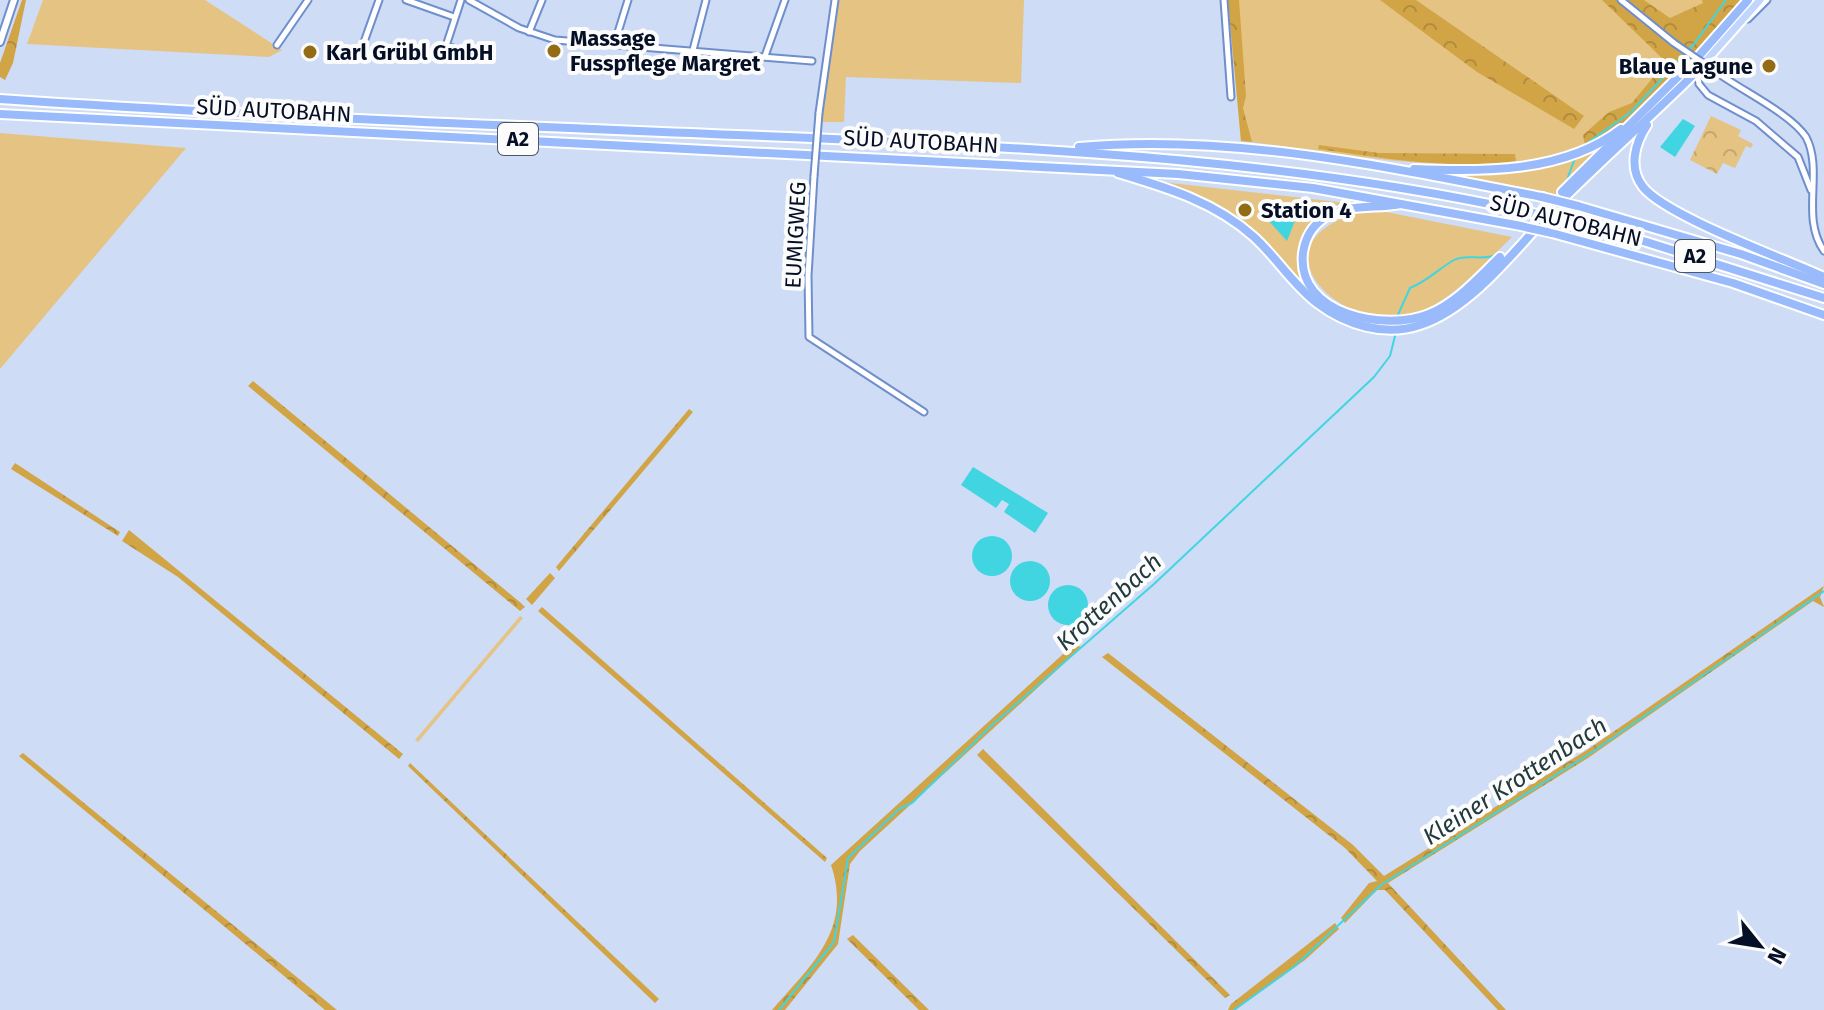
<svg xmlns="http://www.w3.org/2000/svg" width="1824" height="1010" font-family="'Fira Sans',sans-serif">
<style>
.grass{fill:#e5c382}
.forest{fill:url(#forest-crowns)}
.park{fill:url(#park-crowns)}
.water{fill:#40d5e1}
.lines{fill:none;stroke-linecap:round;stroke-linejoin:round}
.stream{stroke:#40d5e1;stroke-width:2}
.street-casing{stroke:#6f8ecc;stroke-width:9}
.secondary-casing{stroke:#6f8ecc;stroke-width:10}
.primary-casing{stroke:#fff;stroke-width:11}
.highway-casing{stroke:#fff;stroke-width:12}
.street{stroke:#fff;stroke-width:5}
.secondary{stroke:#fff;stroke-width:6}
.primary{stroke:#c2d6fd;stroke-width:7}
.highway{stroke:#9abbfb;stroke-width:8}
.street-bridge-casing{stroke:#6f8ecc;stroke-width:9;stroke-linecap:butt}
.highway-bridge-casing{stroke:#fff;stroke-width:12;stroke-linecap:butt}
.street-bridge{stroke:#fff;stroke-width:5}
.highway-bridge{stroke:#9abbfb;stroke-width:8}
.poi-dot{fill:#926d15;stroke:#fcfcfc;stroke-width:3}
.labels{text-anchor:middle;stroke-width:8;stroke-linejoin:round;paint-order:stroke}
.shield{fill:#fcfcfc;stroke:#4f5666;stroke-width:2}
.shield-label{font-size:20px;font-weight:bold;fill:#050f26}
.poi-label{font-size:22px;font-weight:bold;fill:#050f26;stroke:#fcfcfc;text-anchor:start}
.street-label{font-size:22px;fill:#050f26;stroke:#fcfcfc}
.water-label{font-size:24px;font-style:italic;fill:#223a3d;stroke:#fcfcfc}
</style>
<defs>
<pattern id="forest-crowns" width="20" height="18" patternUnits="userSpaceOnUse" patternTransform="scale(2)"><rect width="20" height="18" fill="#d1a446"/><path d="M2 6a3 3 0 1 1 6 0M12 15a3 3 0 1 1 6 0" fill="none" stroke="#b28c3d"/></pattern>
<pattern id="park-crowns" width="20" height="18" patternUnits="userSpaceOnUse" patternTransform="scale(2)"><rect width="20" height="18" fill="#e5c382"/><path d="M2 6a3 3 0 1 1 6 0M12 15a3 3 0 1 1 6 0" fill="none" stroke="#c3a670"/></pattern>
</defs>
<rect width="100%" height="100%" fill="#cedcf6"/>
<g class="grass">
<polygon points="43,0 205,0 282,50 269,57 27,44"/>
<polygon points="838,0 1024,0 1021,83 846,77 844,122 822,122 828,47"/>
<path d="M 1228,0 L 1742,0 C 1699,47 1655,111 1598,140 C 1504,189 1343,152 1241,141 Z"/>
<polygon points="0,133 186,148 0,369"/>
<polygon points="1606,143 1556,195 1447,173 1506,171"/>
<path d="M 1162,182 L 1355,204 C 1322,209 1314,228 1300,256 L 1316,299 L 1258,237 L 1213,203 Z"/>
<path d="M 1360,212 L 1386,212 L 1512,237 C 1482,266 1451,302 1411,316 C 1349,337 1244,246 1360,212 Z"/>
<polygon points="520,616 523,618 418,742 415,740"/>
</g>
<g class="forest">
<polygon points="22,0 26,0 13,63 5,80 0,77 0,63"/>
<polygon points="1228,0 1239,0 1246,96 1243,108 1252,142 1241,141"/>
<polygon points="1380,0 1416,0 1584,116 1574,129 1477,72"/>
<path d="M 1602,0 L 1644,0 L 1670,18 L 1703,3 L 1702,0 L 1742,0 C 1699,51 1648,120 1585,146 L 1583,135 L 1609,112 L 1632,103 L 1666,62 Z"/>
<path d="M 1319,145 L 1379,153 L 1515,154 L 1516,161 C 1450,170 1383,158 1318,149 Z"/>
<polygon points="253,381 521,603 525,607 520,611 248,386"/>
<polygon points="689,409 693,412 559,571 556,567"/>
<polygon points="15,463 120,532 118,536 11,469"/>
<polygon points="129,530 403,754 399,759 178,577 122,541"/>
<polygon points="550,573 555,578 532,605 526,599"/>
<polygon points="1824,586 1820,597 1824,607 1813,601 1588,758 1388,883 1506,1010 1498,1010 1385,890 1377,890 1345,923 1341,918 1369,883 1377,881 1345,848 1102,657 1108,653 1353,845 1384,876 1587,750"/>
<polygon points="542,607 827,858 825,862 538,611"/>
<path d="M 1073,645 L 1082,647 L 860,851 L 850,864 L 838,944 L 785,1010 L 772,1010 C 811,965 853,930 831,865 Z"/>
<polygon points="983,749 1230,995 1225,998 977,755"/>
<polygon points="23,753 337,1010 325,1010 19,756"/>
<polygon points="410,763 659,999 655,1003 408,766"/>
<polygon points="1335,923 1339,929 1305,960 1235,1010 1228,1010 1231,1004"/>
<polygon points="853,935 929,1010 919,1010 847,939"/>
</g>
<polygon class="park" points="1711,116 1741,130 1738,136 1753,144 1751,148 1746,146 1735,168 1723,163 1717,174 1690,160"/>
<g class="water">
<polygon points="1683,119 1695,126 1675,157 1660,147"/>
<polygon points="1258,209 1296,218 1287,241"/>
<polygon points="973,467 1048,513 1035,533 1004,512 1009,504 1002,500 996,508 961,485"/>
<circle cx="992" cy="556" r="20"/>
<circle cx="1030" cy="581" r="20"/>
<circle cx="1068" cy="605" r="20"/>
</g>
<g class="lines">
<g class="stream">
<polyline points="1583,146 1631,112 1694,44 1726,0"/>
<polyline points="1568,177 1575,158"/>
<path d="M 1397,317 L 1410,288 C 1428,281 1438,269 1454,260 C 1464,254 1480,260 1493,256"/>
<polyline points="779,1010 834,942 848,858 899,809 912,803 991,726 1154,584 1374,377 1390,356 1396,332"/>
<polyline points="1234,1010 1295,966 1381,885 1594,751 1824,591"/>
</g>
<defs>
<g id="street">
<polyline points="406,0 454,17"/>
<polyline points="469,0 519,28 555,40 812,61"/>
<polyline points="1224,0 1231,97"/>
<polyline points="1621,0 1674,43"/>
<polyline points="1748,19 1767,0"/>
<polyline points="529,32 542,0"/>
<polyline points="364,42 379,0"/>
<polyline points="615,42 628,0"/>
<polyline points="277,45 308,0"/>
<polyline points="457,49 446,46 461,0"/>
<polyline points="693,50 706,0"/>
<polyline points="765,56 785,0"/>
<polyline points="1697,71 1699,84 1708,95 1756,121 1798,157 1811,190"/>
<path d="M 1715,71 C 1740,90 1790,113 1806,137 C 1824,171 1800,217 1824,251"/>
<polyline points="819,113 835,0"/>
<polyline points="814,176 808,276 809,337 924,412"/>
</g>
<polyline id="secondary" points="0,42 14,0"/>
<polyline id="primary" points="1697,71 1760,0"/>
<g id="highway">
<path d="M 0,99 C 277,118 555,127 832,139 C 1066,149 1299,162 1528,212"/>
<polyline points="0,114 1178,174 1313,188 1516,225"/>
<path d="M 1647,125 C 1635,143 1628,168 1643,187 C 1666,216 1785,259 1824,277"/>
<path d="M 1079,147 C 1233,133 1392,168 1542,197"/>
<path d="M 1414,169 C 1482,172 1564,173 1621,129"/>
<path d="M 1118,173 C 1168,188 1215,202 1254,237 C 1277,258 1293,285 1317,303 C 1346,325 1385,337 1420,325 C 1476,307 1524,238 1565,197 C 1608,154 1654,114 1697,71"/>
<polyline points="1562,192 1697,58 1748,0"/>
<path d="M 1401,204 C 1375,209 1348,203 1324,218 C 1312,226 1305,239 1303,253 C 1296,315 1386,332 1429,314 C 1458,302 1478,278 1500,257"/>
<polyline points="1578,206 1741,254 1824,284"/>
<polyline points="1564,220 1637,239 1824,298"/>
<polyline points="1552,233 1733,283 1824,315"/>
</g>
</defs>
<use href="#street" class="street-casing"/>
<use href="#secondary" class="secondary-casing"/>
<use href="#primary" class="primary-casing"/>
<use href="#highway" class="highway-casing"/>
<use href="#street" class="street"/>
<use href="#secondary" class="secondary"/>
<use href="#primary" class="primary"/>
<use href="#highway" class="highway"/>
<defs>
<g id="street-bridge">
<polyline points="1674,43 1715,71"/>
<polyline points="814,176 819,113"/>
</g>
<g id="highway-bridge">
<polyline points="1542,197 1578,206"/>
<polyline points="1528,212 1564,220"/>
<polyline points="1516,225 1552,233"/>
</g>
</defs>
<use href="#street-bridge" class="street-bridge-casing"/>
<use href="#highway-bridge" class="highway-bridge-casing"/>
<use href="#street-bridge" class="street-bridge"/>
<use href="#highway-bridge" class="highway-bridge"/>
</g>
<g class="poi-dot">
<circle cx="554" cy="51" r="8"/>
<circle cx="310" cy="52" r="8"/>
<circle cx="1769" cy="66" r="8"/>
<circle cx="1245" cy="210" r="8"/>
</g>
<g class="labels">
<g class="shield">
<rect x="498" y="123" width="40" height="32" rx="6"/>
<rect x="1675" y="240" width="40" height="32" rx="6"/>
</g>
<g class="shield-label">
<text x="518" y="146">A2</text>
<text x="1695" y="263">A2</text>
</g>
<g class="poi-label">
<text x="570" y="46">Massage<tspan x="570" dy="25">Fusspflege Margret</tspan></text>
<text x="326" y="60">Karl Grübl GmbH</text>
<text x="1753" y="74" text-anchor="end">Blaue Lagune</text>
<text x="1261" y="218">Station 4</text>
</g>
<g class="street-label">
<text transform="translate(274 110) rotate(3)" y="8">SÜD AUTOBAHN</text>
<text transform="translate(921 141) rotate(3)" y="8">SÜD AUTOBAHN</text>
<text transform="translate(1566 220) rotate(14)" y="8">SÜD AUTOBAHN</text>
<text transform="translate(795 235) rotate(-87)" y="8">EUMIGWEG</text>
</g>
<g class="water-label">
<text transform="translate(1109 602) rotate(-42)" y="8">Krottenbach</text>
<text transform="translate(1515 781) rotate(-33)" y="8">Kleiner Krottenbach</text>
</g>
</g>
<g transform="translate(1760 946) rotate(120)" stroke="#fcfcfc" stroke-width="6" paint-order="stroke">
<path d="M0-6L14 30L0 20L-14 30Z" fill="#050f26"/>
<text y="-12" font-size="22" font-weight="bold" text-anchor="middle" fill="#050f26">N</text>
</g>
</svg>
